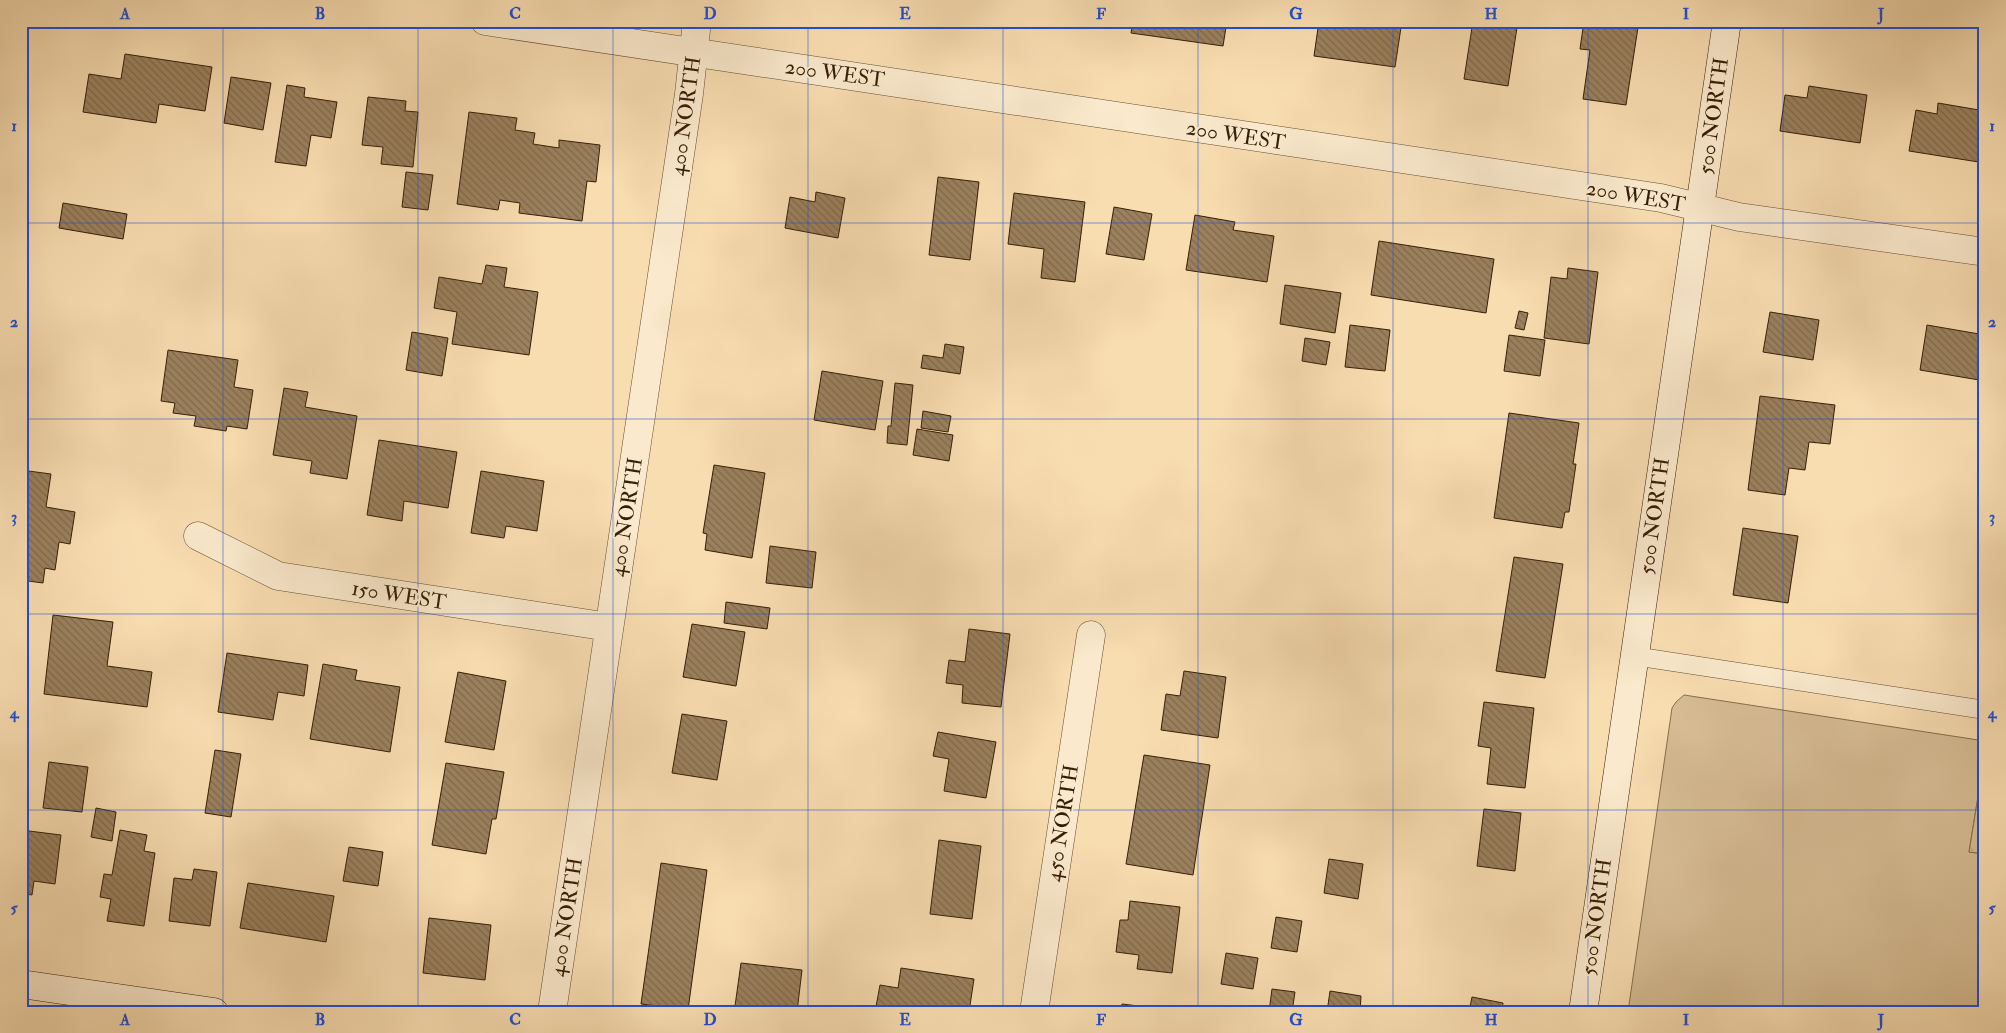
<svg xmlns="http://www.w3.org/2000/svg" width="2006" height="1033" font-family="'IM FELL Double Pica',serif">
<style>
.grass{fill:#d7bd94;stroke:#866e4c}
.park{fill:url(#park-crowns);stroke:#866e4c}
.building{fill:url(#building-back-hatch);stroke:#361e05}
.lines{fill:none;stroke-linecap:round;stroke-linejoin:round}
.lane-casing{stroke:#664e30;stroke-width:19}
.street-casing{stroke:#664e30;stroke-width:29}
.secondary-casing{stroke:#361e05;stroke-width:29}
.lane{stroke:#fae9cc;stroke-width:18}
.street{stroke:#fae9cc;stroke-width:28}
.secondary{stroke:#fae9cc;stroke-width:28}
.grid{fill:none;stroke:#1d4ed8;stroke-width:1;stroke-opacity:0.55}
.labels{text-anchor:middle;stroke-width:4;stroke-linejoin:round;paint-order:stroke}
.street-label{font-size:21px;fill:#361e05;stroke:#fae9cc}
.neatline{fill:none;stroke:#1d4ed8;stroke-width:2}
.grid-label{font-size:16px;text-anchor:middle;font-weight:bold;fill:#1d4ed8}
</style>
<defs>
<pattern id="park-crowns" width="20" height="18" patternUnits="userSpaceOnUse" patternTransform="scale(1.25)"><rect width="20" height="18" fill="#d7bd94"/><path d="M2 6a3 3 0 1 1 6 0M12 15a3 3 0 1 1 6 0" fill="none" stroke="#b9a27e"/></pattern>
<pattern id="building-back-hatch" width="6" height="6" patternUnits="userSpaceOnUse" patternTransform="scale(1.25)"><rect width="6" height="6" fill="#9b815e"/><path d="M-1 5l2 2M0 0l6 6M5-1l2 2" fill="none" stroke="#7f694c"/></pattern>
</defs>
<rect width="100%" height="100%" fill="#f8ddb1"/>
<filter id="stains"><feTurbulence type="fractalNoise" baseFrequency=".004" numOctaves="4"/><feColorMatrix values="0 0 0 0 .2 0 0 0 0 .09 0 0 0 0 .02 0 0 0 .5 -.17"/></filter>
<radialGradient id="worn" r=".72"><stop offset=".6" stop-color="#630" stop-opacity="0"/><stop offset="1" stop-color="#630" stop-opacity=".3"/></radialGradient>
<polygon class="grass" points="1684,695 1985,741 1985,754 1969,852 1985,854 1985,1012 1628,1012 1672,708 1676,702"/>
<polygon class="park" points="1985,754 1985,854 1969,852"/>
<g class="building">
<polygon points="1133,21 1227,21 1223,46 1131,33"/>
<polygon points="1319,21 1402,21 1395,67 1314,56"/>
<polygon points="1473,21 1518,21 1508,86 1464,79"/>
<polygon points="1584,21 1639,21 1626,105 1583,99 1590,50 1580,49"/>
<polygon points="125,54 212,67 205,111 159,104 156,123 83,112 89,74 121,79"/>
<polygon points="231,77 271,83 263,130 224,123"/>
<polygon points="287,85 305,88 304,97 337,102 331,138 311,135 306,166 275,162"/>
<polygon points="1809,86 1867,95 1860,143 1780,131 1785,95 1807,98"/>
<polygon points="368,97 406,101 405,111 418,112 413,167 381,164 383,147 362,145"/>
<polygon points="1938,103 1985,111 1985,163 1909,151 1916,110 1937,114"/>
<polygon points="469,112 517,118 515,130 535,133 533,144 559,148 559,140 600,145 596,182 587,181 582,221 519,213 520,203 500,200 498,210 457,204"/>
<polygon points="406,172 433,175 428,210 402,207"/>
<polygon points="938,177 979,182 970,260 929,255"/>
<polygon points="816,192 845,198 838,238 785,228 790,197 815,202"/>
<polygon points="1014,193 1085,202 1075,282 1041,278 1044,249 1008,244"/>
<polygon points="63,203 127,214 123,239 59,228"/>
<polygon points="1114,207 1152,214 1144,260 1106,254"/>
<polygon points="1195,215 1235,222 1233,230 1274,236 1267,282 1186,270"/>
<polygon points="1379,241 1494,259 1486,313 1371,295"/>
<polygon points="486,265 507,268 504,287 538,292 529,355 452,344 457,312 434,308 439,277 482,284"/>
<polygon points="1568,268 1598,272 1589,344 1544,338 1551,277 1567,279"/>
<polygon points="1285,285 1341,293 1335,333 1280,324"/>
<polygon points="1519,311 1528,313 1524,330 1515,328"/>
<polygon points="1770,312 1819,320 1813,360 1763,352"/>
<polygon points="1350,325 1390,330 1385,371 1345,367"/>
<polygon points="1927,325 1985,335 1985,381 1920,370"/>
<polygon points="412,332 448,338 442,376 406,370"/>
<polygon points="1509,335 1545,340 1540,376 1504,371"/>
<polygon points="1305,338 1330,342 1326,365 1302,361"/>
<polygon points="945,344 964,347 960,374 921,368 923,355 943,358"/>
<polygon points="168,350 238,360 234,387 253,390 247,429 227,426 226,431 194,426 196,416 173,413 175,403 161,401"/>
<polygon points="822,371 883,381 875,430 814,420"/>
<polygon points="895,383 913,385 907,445 887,443 888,426 891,426"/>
<polygon points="284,388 308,392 305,407 357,416 347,479 310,473 312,461 273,455"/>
<polygon points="1760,396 1835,405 1830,444 1809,442 1805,470 1789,468 1785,495 1748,490"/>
<polygon points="923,411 951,416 948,432 921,428"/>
<polygon points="1509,413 1579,423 1573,464 1576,464 1569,512 1565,512 1562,528 1494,518"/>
<polygon points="917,429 953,435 949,461 913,455"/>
<polygon points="379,440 457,452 448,508 404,501 402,521 367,515"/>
<polygon points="714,465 765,473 752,558 705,550 707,534 703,533"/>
<polygon points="21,470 51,474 46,507 75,512 70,544 59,542 55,570 45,568 43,583 21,580"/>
<polygon points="481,471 544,481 537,531 506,526 504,538 471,533"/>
<polygon points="1743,528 1798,536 1788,603 1733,595"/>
<polygon points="770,546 816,552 812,588 766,583"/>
<polygon points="1514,557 1563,564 1545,678 1496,671"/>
<polygon points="726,602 770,608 767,629 724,623"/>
<polygon points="53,615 113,622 107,666 152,672 147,707 44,694"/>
<polygon points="692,624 745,632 736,686 683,677"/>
<polygon points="969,629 1010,634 1001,707 962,703 963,685 946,683 949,660 965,662"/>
<polygon points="227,653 308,665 304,696 278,692 273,720 218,712"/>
<polygon points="323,664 357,670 355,680 400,687 390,752 310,739"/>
<polygon points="1184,671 1226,677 1218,738 1161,730 1166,694 1180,696"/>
<polygon points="458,672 506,681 494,750 445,742"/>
<polygon points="1484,702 1534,708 1525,788 1487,784 1491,748 1478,746"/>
<polygon points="682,714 727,721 717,780 672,773"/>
<polygon points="938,732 996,742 986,798 944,791 949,759 933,756"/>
<polygon points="215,750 241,754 231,817 205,813"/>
<polygon points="1144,755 1210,765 1193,875 1126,864"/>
<polygon points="49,762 88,767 82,812 43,808"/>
<polygon points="446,763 504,772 496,819 492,819 486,854 432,845"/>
<polygon points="96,808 116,812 112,841 91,837"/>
<polygon points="1484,809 1521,813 1515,871 1477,866"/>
<polygon points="21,830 61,835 55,884 34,881 32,895 21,893"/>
<polygon points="120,830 147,835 144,851 155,853 144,926 107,921 111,899 100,897 104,874 112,875"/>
<polygon points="939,840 981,846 972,919 930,914"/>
<polygon points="349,847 383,852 378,886 343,881"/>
<polygon points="1329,859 1363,864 1358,899 1324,893"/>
<polygon points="661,863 707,870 688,1010 641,1004"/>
<polygon points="194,869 217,872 210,926 169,921 174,878 192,880"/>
<polygon points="248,883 334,896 326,942 240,928"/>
<polygon points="1130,901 1180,907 1172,973 1137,969 1139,955 1116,952 1120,920 1128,920"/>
<polygon points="1276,917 1302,921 1297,952 1271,948"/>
<polygon points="429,918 491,925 485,980 423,973"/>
<polygon points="1226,953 1258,958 1253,989 1221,984"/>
<polygon points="741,963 802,970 797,1012 735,1006"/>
<polygon points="901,968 974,979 969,1012 875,1012 880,985 898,988"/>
<polygon points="1272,989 1295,992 1292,1012 1269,1012"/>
<polygon points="1330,991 1361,996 1360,1012 1327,1012"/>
<polygon points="1472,997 1503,1003 1502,1012 1469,1012"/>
<polygon points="1122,1004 1172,1010 1172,1012 1121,1012"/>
</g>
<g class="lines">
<defs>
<polyline id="lane" points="1634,656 1985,710"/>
<g id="street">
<polyline points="485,21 1661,198 1739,217 1985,252"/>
<polyline points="198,536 278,576 609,627"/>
<polyline points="552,1012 689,94 697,21"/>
<polyline points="1034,1012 1091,635"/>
</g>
<g id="secondary">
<polyline points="21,984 214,1012"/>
<polyline points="1583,1012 1727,21"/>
</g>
</defs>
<use href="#lane" class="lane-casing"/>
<use href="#street" class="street-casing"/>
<use href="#secondary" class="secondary-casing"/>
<use href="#lane" class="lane"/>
<use href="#street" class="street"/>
<use href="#secondary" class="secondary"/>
</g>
<path class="grid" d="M 223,21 L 223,1012M 418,21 L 418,1012M 613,21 L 613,1012M 808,21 L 808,1012M 1003,21 L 1003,1012M 1198,21 L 1198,1012M 1393,21 L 1393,1012M 1588,21 L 1588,1012M 1783,21 L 1783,1012M 21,223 L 1985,223M 21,419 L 1985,419M 21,614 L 1985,614M 21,810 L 1985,810"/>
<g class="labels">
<g class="street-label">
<text transform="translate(835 73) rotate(8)" y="7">200 WEST</text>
<text transform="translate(685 116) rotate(-82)" y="7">400 NORTH</text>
<text transform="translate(1713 116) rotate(-82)" y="7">500 NORTH</text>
<text transform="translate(1236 135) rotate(9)" y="7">200 WEST</text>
<text transform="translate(1636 196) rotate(10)" y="7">200 WEST</text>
<text transform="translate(1654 516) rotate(-82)" y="7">500 NORTH</text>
<text transform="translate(626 517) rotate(-81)" y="7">400 NORTH</text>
<text transform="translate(399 595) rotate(9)" y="7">150 WEST</text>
<text transform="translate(1062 823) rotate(-81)" y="7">450 NORTH</text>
<text transform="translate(566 917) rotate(-81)" y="7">400 NORTH</text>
<text transform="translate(1596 917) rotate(-82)" y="7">500 NORTH</text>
</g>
</g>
<rect width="2006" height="1033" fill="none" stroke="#f8ddb1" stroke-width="55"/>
<rect x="28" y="28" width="1950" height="978" class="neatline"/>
<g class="grid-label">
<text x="125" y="19">A</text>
<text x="320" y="19">B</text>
<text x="515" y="19">C</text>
<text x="710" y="19">D</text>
<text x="905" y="19">E</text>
<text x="1101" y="19">F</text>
<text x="1296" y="19">G</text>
<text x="1491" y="19">H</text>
<text x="1686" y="19">I</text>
<text x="1881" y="19">J</text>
<text x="14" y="131">1</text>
<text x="1992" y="131">1</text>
<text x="14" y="327">2</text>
<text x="1992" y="327">2</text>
<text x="14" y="522">3</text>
<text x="1992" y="522">3</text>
<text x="14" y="718">4</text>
<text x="1992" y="718">4</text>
<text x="14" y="913">5</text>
<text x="1992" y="913">5</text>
<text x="125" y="1025">A</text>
<text x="320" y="1025">B</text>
<text x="515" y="1025">C</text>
<text x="710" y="1025">D</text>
<text x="905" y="1025">E</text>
<text x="1101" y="1025">F</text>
<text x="1296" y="1025">G</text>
<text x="1491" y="1025">H</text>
<text x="1686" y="1025">I</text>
<text x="1881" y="1025">J</text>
</g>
<rect width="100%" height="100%" filter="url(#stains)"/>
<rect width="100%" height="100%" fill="url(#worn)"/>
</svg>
